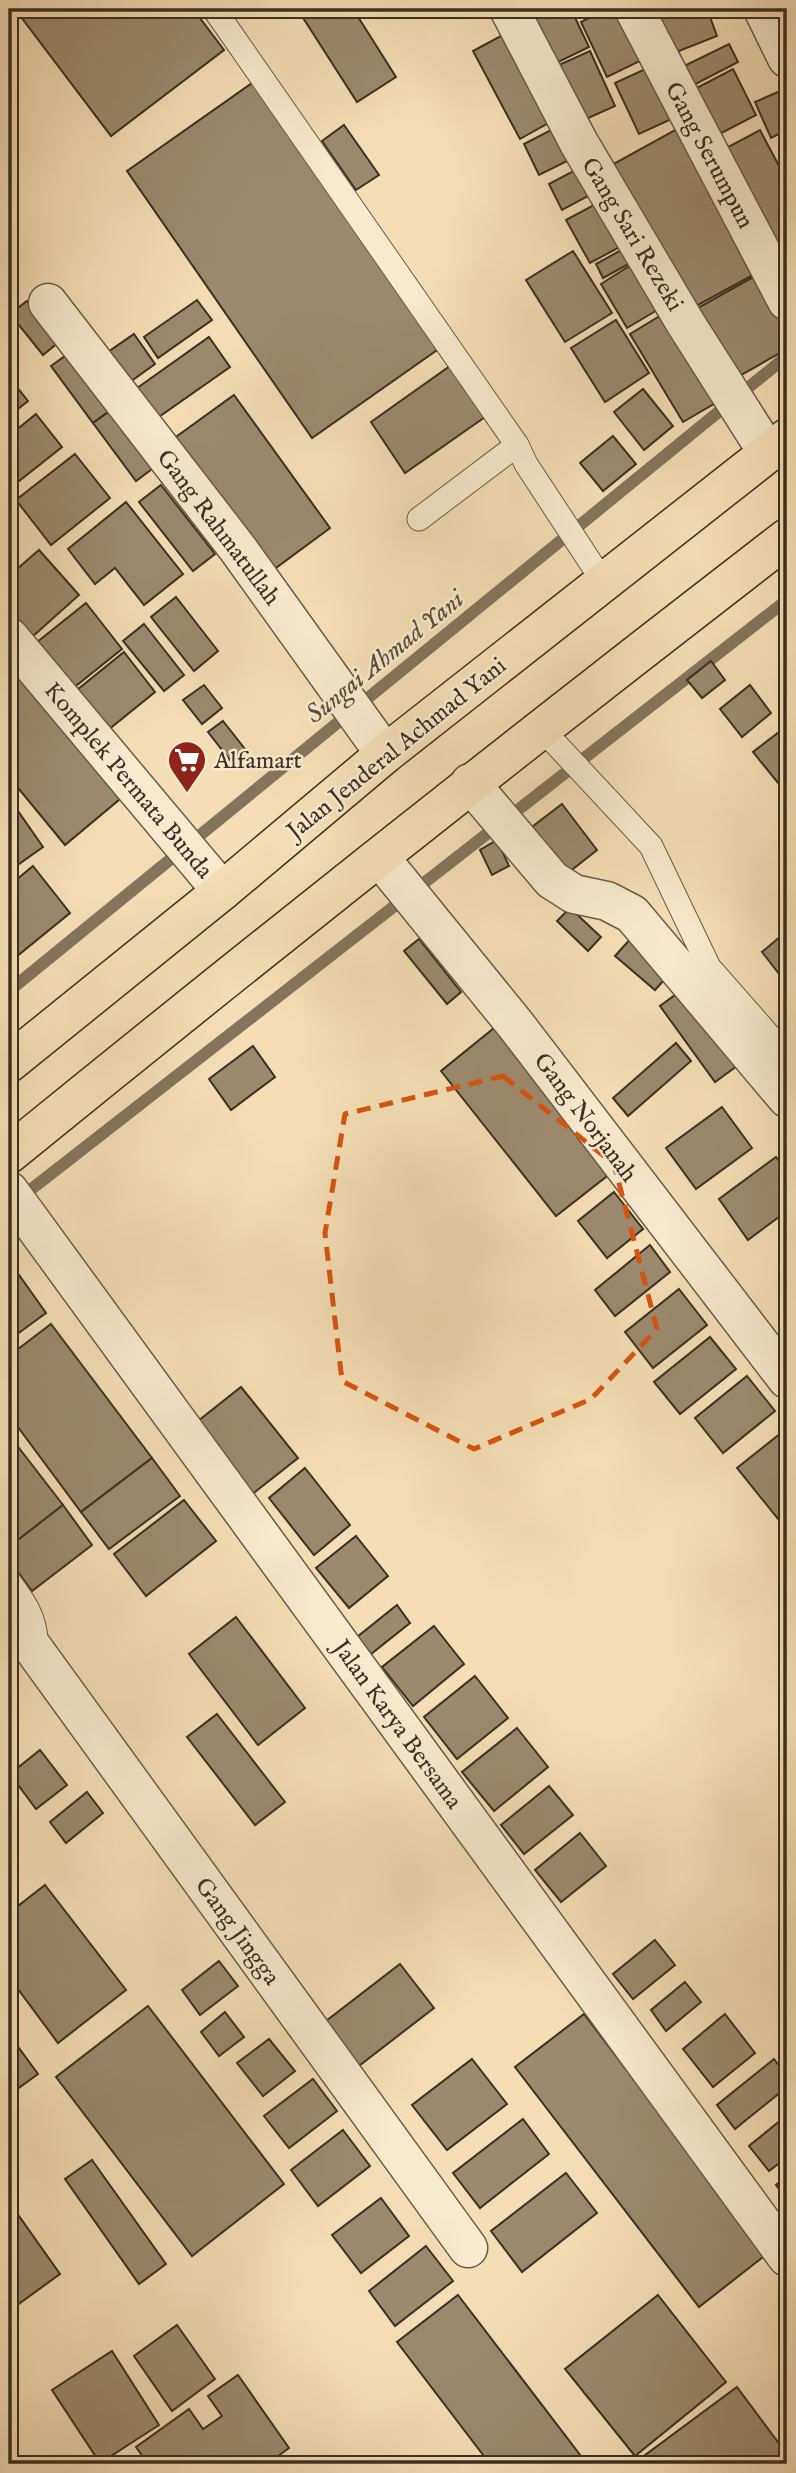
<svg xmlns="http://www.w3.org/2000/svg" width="796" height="2473" font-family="'IM FELL English',serif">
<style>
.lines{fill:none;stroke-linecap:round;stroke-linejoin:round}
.stream{stroke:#85745d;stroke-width:12}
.building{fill:#9c8a6f;stroke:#3b2f23;stroke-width:2}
.service-casing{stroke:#6a5b48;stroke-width:25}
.minor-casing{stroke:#6a5b48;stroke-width:41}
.trunk-casing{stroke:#3b2f23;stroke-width:41}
.service{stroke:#f8eacf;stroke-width:23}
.minor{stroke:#f8eacf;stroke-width:38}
.trunk{stroke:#f5deb5;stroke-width:38}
.marked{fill:none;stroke:#d7550e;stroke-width:5;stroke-dasharray:14 9;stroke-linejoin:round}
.labels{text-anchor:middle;stroke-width:5;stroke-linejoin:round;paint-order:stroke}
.street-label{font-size:24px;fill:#3b2f23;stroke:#f8eacf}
.poi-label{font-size:24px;fill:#3b2f23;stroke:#f8eacf;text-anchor:start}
.water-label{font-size:26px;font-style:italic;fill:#5a4c3b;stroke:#f8eacf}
</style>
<rect width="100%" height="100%" fill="#f5deb5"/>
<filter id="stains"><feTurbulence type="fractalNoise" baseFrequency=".00286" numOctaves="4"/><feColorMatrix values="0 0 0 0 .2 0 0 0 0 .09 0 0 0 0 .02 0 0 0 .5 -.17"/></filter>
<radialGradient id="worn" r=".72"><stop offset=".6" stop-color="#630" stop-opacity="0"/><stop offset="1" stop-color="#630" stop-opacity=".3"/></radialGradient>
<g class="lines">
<g class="stream">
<polyline points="9,991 787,356"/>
<polyline points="20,1198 787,600"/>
</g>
</g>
<g class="building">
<polygon points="15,9 193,9 224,50 111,136"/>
<polygon points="300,9 353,9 396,77 357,102 298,10"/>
<polygon points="531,9 571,9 589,47 544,69 518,15"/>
<polygon points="577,9 598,9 581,17"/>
<polygon points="607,9 632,9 654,54 607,77 581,22"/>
<polygon points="685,9 707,9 717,36 669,55 655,21"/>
<polygon points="512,30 559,117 520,139 473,51"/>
<polygon points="729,44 738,62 686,89 676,70"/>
<polygon points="590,51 615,106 575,124 550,69"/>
<polygon points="654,65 678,116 639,134 615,83"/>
<polygon points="733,69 756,115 714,137 691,91"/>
<polygon points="255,81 440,348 312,438 127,171"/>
<polygon points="787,88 787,130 771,138 755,102"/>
<polygon points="686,124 764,269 689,310 610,166"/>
<polygon points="344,125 379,175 356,190 322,141"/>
<polygon points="551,130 567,161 539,175 524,144"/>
<polygon points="760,130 787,181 787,288 715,154"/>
<polygon points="585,165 599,190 562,210 549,184"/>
<polygon points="605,199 627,243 590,263 566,220"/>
<polygon points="627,247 634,261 603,278 596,264"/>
<polygon points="573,251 612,313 565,342 526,280"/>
<polygon points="642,258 669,303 627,328 601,284"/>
<polygon points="764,271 787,313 787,349 729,382 691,312"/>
<polygon points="197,300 212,320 158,358 144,337"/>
<polygon points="27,301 60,341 43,355 10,314"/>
<polygon points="673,308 726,397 683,422 630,334"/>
<polygon points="616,320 649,373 605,402 571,348"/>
<polygon points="134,334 155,364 116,392 95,361"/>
<polygon points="209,337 230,367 153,421 133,391"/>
<polygon points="72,351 114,408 93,423 51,366"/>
<polygon points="450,366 485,417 405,473 371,422"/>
<polygon points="9,377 28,401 9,416"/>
<polygon points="643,389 673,426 644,450 614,412"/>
<polygon points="234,395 330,528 265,576 169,442"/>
<polygon points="114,408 156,466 136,481 93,423"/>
<polygon points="36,414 62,447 14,485 9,478 9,436"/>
<polygon points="613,436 636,464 603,491 580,463"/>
<polygon points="75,454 110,498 51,545 16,500"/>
<polygon points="161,485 215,554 193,571 139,502"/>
<polygon points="126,502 183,574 144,605 115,568 95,584 68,549"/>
<polygon points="39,550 79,595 32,637 9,610 9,576"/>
<polygon points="176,597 218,651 194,671 151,617"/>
<polygon points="86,603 122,649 72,689 36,643"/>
<polygon points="144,624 184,675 164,691 123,641"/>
<polygon points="124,652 155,692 108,730 77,690"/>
<polygon points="711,661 725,680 702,698 687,680"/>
<polygon points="9,663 120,799 65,845 9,777"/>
<polygon points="204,685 222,708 202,724 183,700"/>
<polygon points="750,685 771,713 742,737 720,709"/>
<polygon points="223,721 245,749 230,760 208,732"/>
<polygon points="783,729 787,735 787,794 753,752"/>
<polygon points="9,798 43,847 9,871"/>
<polygon points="562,804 597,850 564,876 528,830"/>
<polygon points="497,840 509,866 492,875 480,850"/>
<polygon points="33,866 70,913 16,957 9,947 9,886"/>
<polygon points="570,908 601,937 588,951 557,921"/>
<polygon points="787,931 787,984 762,952"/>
<polygon points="634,935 673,970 655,990 615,956"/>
<polygon points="419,939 461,992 447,1004 404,951"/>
<polygon points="690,984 745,1060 715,1082 660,1006"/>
<polygon points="504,1020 620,1166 556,1216 441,1071"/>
<polygon points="676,1043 691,1061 628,1116 613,1098"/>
<polygon points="253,1046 275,1077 231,1110 209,1079"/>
<polygon points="722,1107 752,1148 696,1189 666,1148"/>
<polygon points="776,1157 787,1172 787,1211 748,1240 719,1199"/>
<polygon points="614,1192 643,1229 607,1258 578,1221"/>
<polygon points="650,1245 670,1272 615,1316 595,1290"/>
<polygon points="12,1265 46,1313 9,1340 9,1268"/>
<polygon points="679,1289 707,1325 653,1368 625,1332"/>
<polygon points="51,1324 152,1458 81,1512 9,1415 9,1356"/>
<polygon points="710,1337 736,1369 680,1414 654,1382"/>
<polygon points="747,1376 775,1411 723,1453 695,1418"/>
<polygon points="241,1387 298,1458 250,1496 193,1425"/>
<polygon points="786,1429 787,1431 787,1530 737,1468"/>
<polygon points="9,1435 63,1505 9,1547"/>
<polygon points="152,1458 180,1496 109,1549 81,1512"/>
<polygon points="305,1468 350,1525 314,1555 269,1498"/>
<polygon points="184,1500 216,1541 146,1596 114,1554"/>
<polygon points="63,1505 92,1545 32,1591 9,1560 9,1547"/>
<polygon points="356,1536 388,1576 349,1608 316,1568"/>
<polygon points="397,1605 410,1623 371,1654 357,1637"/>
<polygon points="236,1617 305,1708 258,1745 189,1654"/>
<polygon points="434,1626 464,1664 413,1706 382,1667"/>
<polygon points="475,1676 508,1718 457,1759 424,1717"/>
<polygon points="217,1714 285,1802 255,1825 187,1737"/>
<polygon points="517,1728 548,1767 494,1811 462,1772"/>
<polygon points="40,1750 67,1785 36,1809 10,1774"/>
<polygon points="549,1786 573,1815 524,1854 501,1825"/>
<polygon points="87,1792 103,1813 66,1843 50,1822"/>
<polygon points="580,1833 606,1866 561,1902 535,1870"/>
<polygon points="45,1885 126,1990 58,2043 9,1977 9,1913"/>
<polygon points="655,1940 675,1965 633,1999 613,1974"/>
<polygon points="219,1961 238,1986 200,2015 182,1990"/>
<polygon points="400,1964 434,2008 351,2072 317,2028"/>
<polygon points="685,1982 701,2002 666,2031 651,2010"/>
<polygon points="148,2006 284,2184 192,2256 56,2077"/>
<polygon points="225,2012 244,2037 219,2056 201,2032"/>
<polygon points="584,2014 767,2254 699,2307 515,2067"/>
<polygon points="725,2014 755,2053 713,2087 683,2049"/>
<polygon points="269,2039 295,2071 263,2096 237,2063"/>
<polygon points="19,2048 38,2074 9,2095 9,2055"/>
<polygon points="472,2059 507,2104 447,2150 412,2105"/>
<polygon points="774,2059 787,2076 787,2087 735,2129 717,2105"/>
<polygon points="313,2079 337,2111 289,2148 264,2116"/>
<polygon points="787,2115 787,2157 769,2171 749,2146"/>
<polygon points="523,2119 549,2154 480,2208 453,2173"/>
<polygon points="343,2130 370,2166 318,2206 291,2170"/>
<polygon points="92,2160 166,2264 139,2284 65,2179"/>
<polygon points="566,2173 597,2213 522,2272 491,2231"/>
<polygon points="787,2176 787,2200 776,2185"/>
<polygon points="381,2198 409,2236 361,2273 332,2235"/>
<polygon points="19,2216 60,2274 9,2311 9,2224"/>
<polygon points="426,2246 453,2281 395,2326 369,2291"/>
<polygon points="458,2295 587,2464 490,2464 397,2342"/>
<polygon points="658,2295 726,2382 635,2456 565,2369"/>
<polygon points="177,2325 215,2379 172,2411 134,2356"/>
<polygon points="112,2351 159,2425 100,2463 52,2390"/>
<polygon points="238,2375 289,2448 267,2464 148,2464 136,2447 189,2409 203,2429 222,2416 208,2396"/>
<polygon points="737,2387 786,2453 771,2464 633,2464"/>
<polygon points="786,2453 787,2464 771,2464"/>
</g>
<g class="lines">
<defs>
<g id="service">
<polyline points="214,9 517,445"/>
<polyline points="419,519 517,445 526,464 604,583"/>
<polyline points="541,728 651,846 709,967 787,1056"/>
<path d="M 9,1581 C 23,1600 35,1616 36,1640"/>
</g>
<g id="minor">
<polyline points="509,9 579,143 686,324 768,453"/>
<polyline points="634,9 787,301"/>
<polyline points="763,9 787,58"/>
<polyline points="48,303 238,549 385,754"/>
<polyline points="9,637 222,891"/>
<polyline points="470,783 552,880 574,894 607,901 632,914 787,1098"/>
<polyline points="380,858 515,1024 787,1379"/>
<polyline points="9,1191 787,2257"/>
<polyline points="9,1615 468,2248"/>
</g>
<g id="trunk">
<polyline points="9,1063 222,891 385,754 787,438"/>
<path d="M 9,1154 C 266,945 525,740 787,538"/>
</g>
</defs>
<use href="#service" class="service-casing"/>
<use href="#minor" class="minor-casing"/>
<use href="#trunk" class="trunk-casing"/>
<use href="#service" class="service"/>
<use href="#minor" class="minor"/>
<use href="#trunk" class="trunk"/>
</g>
<path class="marked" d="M 503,1076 L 614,1164 L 657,1329 L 591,1399 L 474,1449 L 342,1381 L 325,1233 L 345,1114 Z"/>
<defs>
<symbol id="supermarket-pin" viewBox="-11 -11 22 30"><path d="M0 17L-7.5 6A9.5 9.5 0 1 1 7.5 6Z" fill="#8f2418" stroke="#f8eacf"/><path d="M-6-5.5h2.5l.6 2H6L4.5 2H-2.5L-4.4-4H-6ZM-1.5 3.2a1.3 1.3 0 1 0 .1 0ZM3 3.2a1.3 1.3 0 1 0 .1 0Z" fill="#fff"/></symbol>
</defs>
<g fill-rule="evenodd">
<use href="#supermarket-pin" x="165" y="738" width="44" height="60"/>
</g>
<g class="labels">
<g class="street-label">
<text transform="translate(710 155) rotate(62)" y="8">Gang Serumpun</text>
<text transform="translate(633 234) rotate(59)" y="8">Gang Sari Rezeki</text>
<text transform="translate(219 527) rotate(53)" y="8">Gang Rahmatullah</text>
<text transform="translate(396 748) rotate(-39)" y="8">Jalan Jenderal Achmad Yani</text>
<text transform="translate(129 780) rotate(50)" y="8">Komplek Permata Bunda</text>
<text transform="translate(586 1117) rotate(53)" y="8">Gang Norjanah</text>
<text transform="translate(398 1724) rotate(54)" y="8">Jalan Karya Bersama</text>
<text transform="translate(238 1931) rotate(54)" y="8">Gang Jingga</text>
</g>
<g class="poi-label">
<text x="214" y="768">Alfamart</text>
</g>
<g class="water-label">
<text transform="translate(384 656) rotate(-39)" y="9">Sungai Ahmad Yani</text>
</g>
</g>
<rect width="796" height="2473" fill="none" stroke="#f5deb5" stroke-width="35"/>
<rect x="10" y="10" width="775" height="2452" fill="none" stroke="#3b2f23" stroke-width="3.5"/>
<rect x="18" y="18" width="761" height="2438" fill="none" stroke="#3b2f23" stroke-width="2"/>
<rect width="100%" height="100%" filter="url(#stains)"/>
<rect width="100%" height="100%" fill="url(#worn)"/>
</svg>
